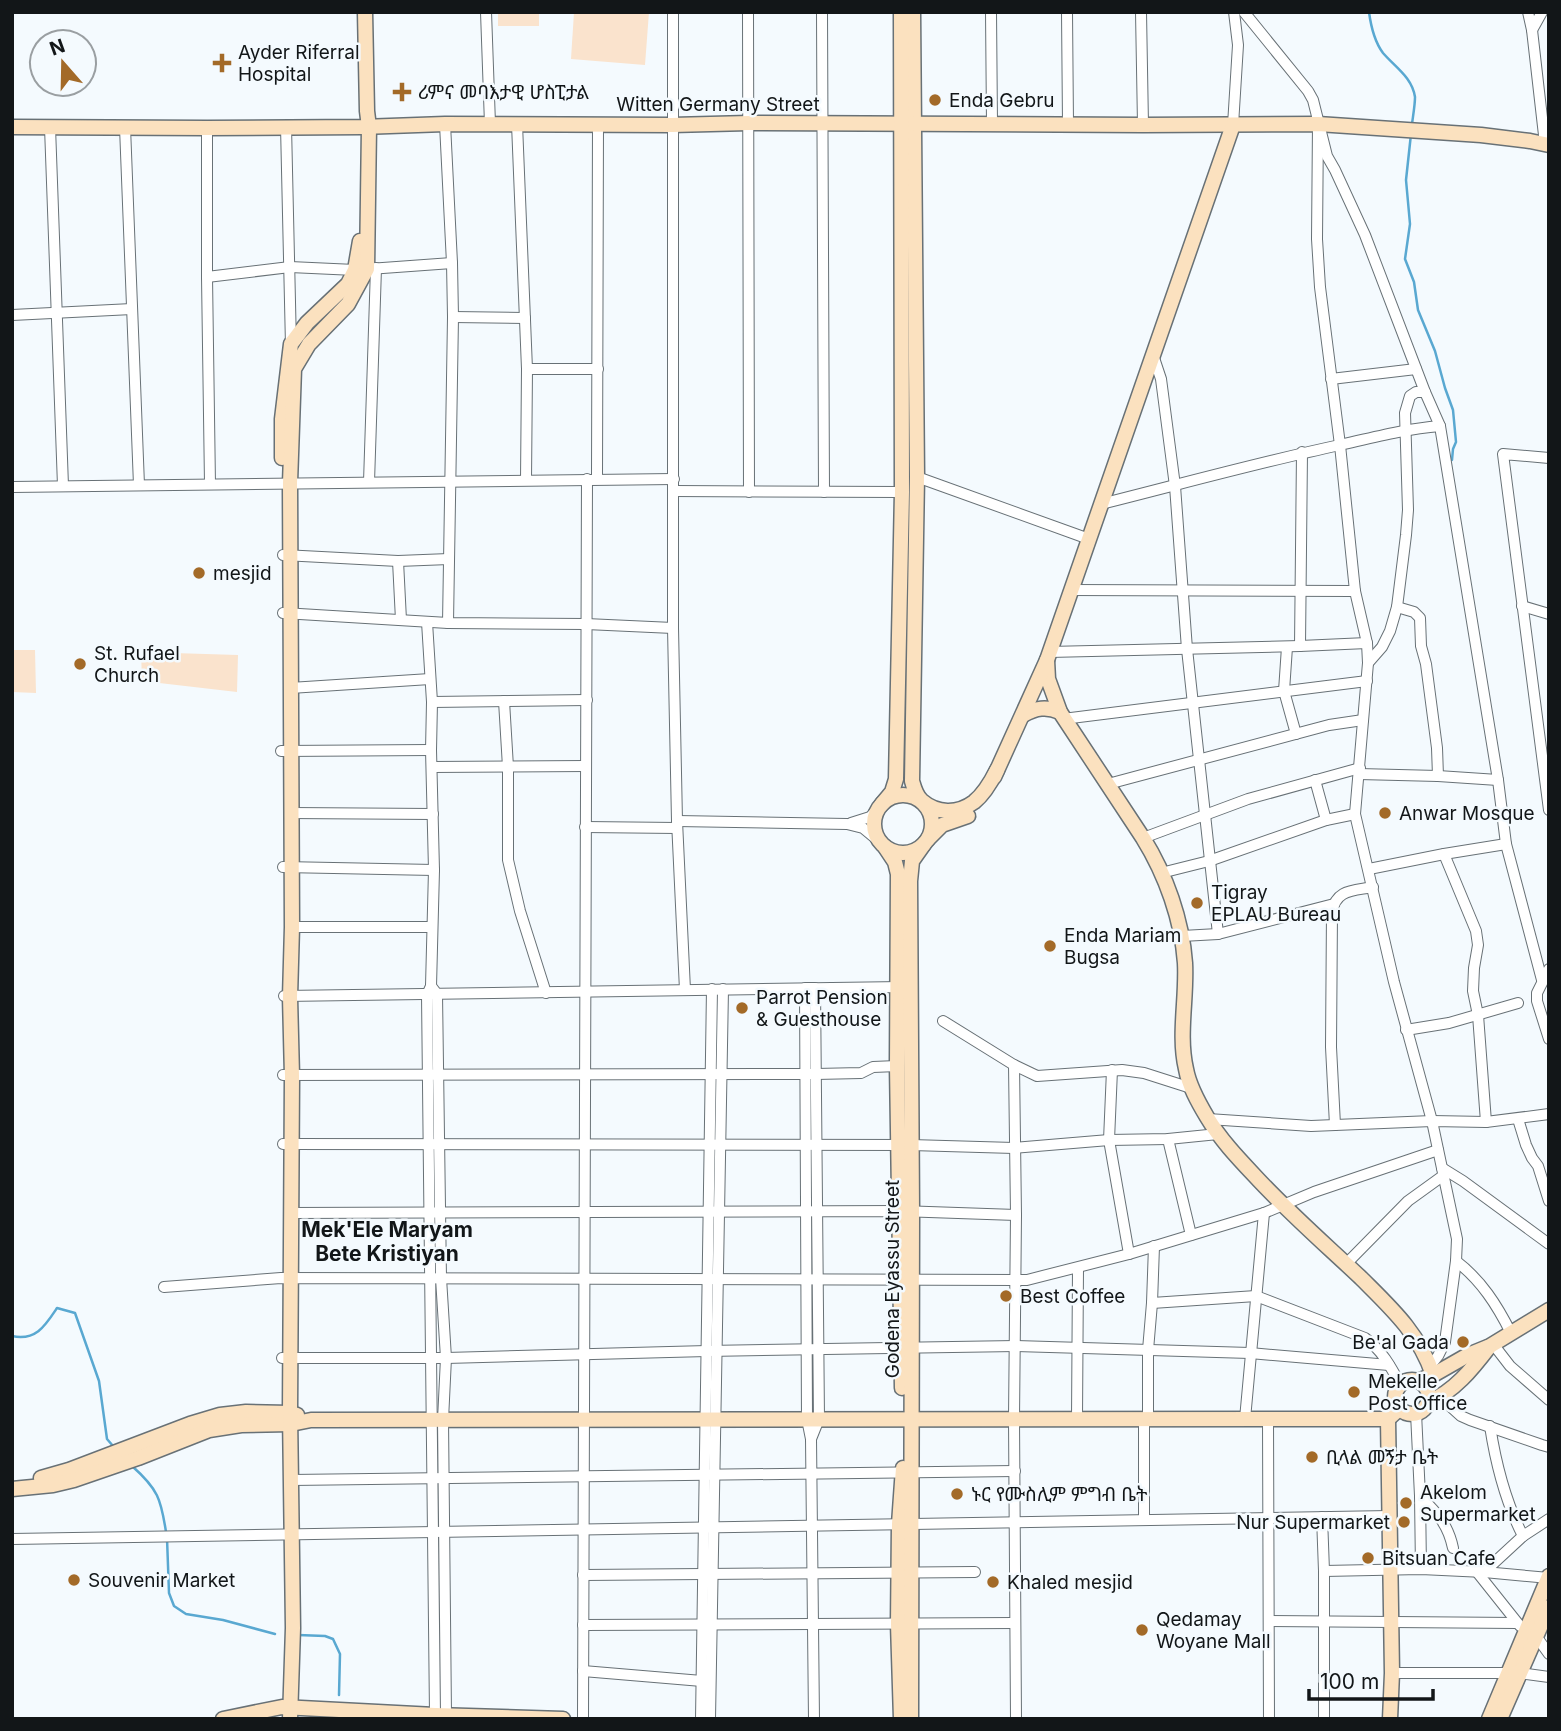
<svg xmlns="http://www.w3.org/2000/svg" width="1561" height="1731" font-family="Inter,'Noto Sans Ethiopic',sans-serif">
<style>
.green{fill:#fae3cd}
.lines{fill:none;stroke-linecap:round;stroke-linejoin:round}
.stream{stroke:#59a8d1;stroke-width:2.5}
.street-casing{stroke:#687176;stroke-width:12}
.secondary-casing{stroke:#687176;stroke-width:17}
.street{stroke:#fff;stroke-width:10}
.secondary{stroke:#fbe1bf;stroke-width:14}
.poi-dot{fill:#a36a28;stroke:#f4fafe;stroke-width:2.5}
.labels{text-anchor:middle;stroke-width:5;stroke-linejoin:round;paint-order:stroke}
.poi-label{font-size:19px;fill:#121618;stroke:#f4fafe;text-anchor:start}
.street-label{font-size:19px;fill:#121618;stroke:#f4fafe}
.neighbourhood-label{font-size:21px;font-weight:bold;fill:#121618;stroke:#f4fafe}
</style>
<rect width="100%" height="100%" fill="#f4fafe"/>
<g class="green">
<rect x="498" y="12" width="41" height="14"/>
<polygon points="574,12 649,12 645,65 571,59"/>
<polygon points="12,650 35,650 36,693 12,692"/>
<polygon points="141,652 238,655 237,692 142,681"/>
</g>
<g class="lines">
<g class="stream">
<path d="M 1369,12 C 1371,27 1374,41 1383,53 C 1395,67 1412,77 1415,97 C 1415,105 1413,116 1412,124"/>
<polyline points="1411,134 1406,180 1410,224 1405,259 1414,282 1418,310 1435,351 1445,388 1453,410 1456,442 1453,449 1452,460"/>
<path d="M 12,1336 C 36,1341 45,1326 57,1308 L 75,1313 L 99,1381 L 107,1439 L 113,1446"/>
<path d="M 132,1466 C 158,1489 161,1499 166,1532"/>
<polyline points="167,1538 169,1593 174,1606 186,1614 223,1620 275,1634"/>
<polyline points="298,1635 325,1636 333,1639 340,1654 339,1695"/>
</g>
<defs>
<g id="street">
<polyline points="486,12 490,124"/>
<polyline points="673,12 673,628 677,821 685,990"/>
<polyline points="748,12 749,492"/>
<polyline points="822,12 824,492"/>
<polyline points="991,12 992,124"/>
<polyline points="1067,12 1068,124"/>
<polyline points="1141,12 1143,125"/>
<polyline points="1244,12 1308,91 1313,100 1327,156 1335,170 1365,235 1425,392 1440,426 1498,780 1506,844 1542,980"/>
<polyline points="1528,12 1532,30 1545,144"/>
<polyline points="1532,30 1542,12"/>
<polyline points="445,124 452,263 453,317 448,623"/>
<polyline points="517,124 527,369 526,480"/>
<polyline points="1318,124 1317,239 1320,287 1340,445 1355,591 1367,643 1368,663 1355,814 1394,982 1432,1121 1457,1239 1456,1261 1445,1342 1438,1356 1430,1366"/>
<polyline points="1233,125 1238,45 1234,12"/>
<polyline points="286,126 291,346"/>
<polyline points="50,127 63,486"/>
<polyline points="125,127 139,485"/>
<polyline points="207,128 207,277 210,484"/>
<polyline points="207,277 290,267 355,270 452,263"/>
<polyline points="12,315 132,309"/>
<polyline points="453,317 525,318"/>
<polyline points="1153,355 1161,379 1175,486 1187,649 1218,934"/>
<polyline points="527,369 598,369"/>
<polyline points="1331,379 1416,369"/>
<polyline points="1549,458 1503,454 1549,810"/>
<polyline points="917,477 1089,539"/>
<polyline points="597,479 598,123"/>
<polyline points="369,482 376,268"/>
<polyline points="12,487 674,479"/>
<polyline points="674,491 902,492"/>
<path d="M 1101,504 C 1181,484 1260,462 1340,445 C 1375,437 1405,429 1440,426"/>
<polyline points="283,555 398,561 449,559"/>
<polyline points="398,561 401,620"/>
<polyline points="1070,590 1355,591"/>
<polyline points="1522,606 1549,614"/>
<polyline points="1397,607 1414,612 1420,618 1421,646 1426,664 1437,748 1438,776"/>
<polyline points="283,613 448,623 586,624 673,628"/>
<polyline points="427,622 432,702 431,750 434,870 431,986 427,995 435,1715"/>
<polyline points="1300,646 1302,452"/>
<polyline points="1287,647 1284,691 1296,734"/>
<polyline points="1049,652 1300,646 1367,643"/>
<polyline points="1368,663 1382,647 1390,631 1397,607 1406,535 1408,510 1405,413 1410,396 1416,392 1425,392"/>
<polyline points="290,688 430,679"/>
<polyline points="504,701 508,767 508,860 520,911 546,993"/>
<polyline points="432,702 587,700"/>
<polyline points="1063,719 1367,681"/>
<polyline points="281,751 431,750"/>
<polyline points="432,767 586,766"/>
<polyline points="1359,774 1438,776 1498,780"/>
<polyline points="1315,780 1326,820"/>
<polyline points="1108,784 1329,725 1363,720"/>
<polyline points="290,813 433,814"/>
<polyline points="677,821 847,824 863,828 881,843"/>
<polyline points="851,823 870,817 878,809"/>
<polyline points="585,827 677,828"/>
<polyline points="1143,838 1248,799 1360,768"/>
<polyline points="1444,854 1476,931 1478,945 1474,968 1473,991 1478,1015 1486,1122"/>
<polyline points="283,867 434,870"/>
<polyline points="1369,869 1444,854 1506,844"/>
<polyline points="1161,873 1209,861 1326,820 1355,814"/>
<polyline points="292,927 432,927"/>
<polyline points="1182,936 1218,934 1334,904"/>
<polyline points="1549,969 1537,993 1537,1001 1549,1039"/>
<polyline points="431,986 437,994 441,1278 446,1358 443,1420 446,1715"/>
<polyline points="284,996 902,987"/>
<polyline points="943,1021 1014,1065 1037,1076 1122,1070 1144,1073 1191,1088"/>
<polyline points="1406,1030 1449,1023 1518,1003"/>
<polyline points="1014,1065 1016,1215 1014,1419 1016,1719"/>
<polyline points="1112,1070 1109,1140 1129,1254"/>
<polyline points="283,1075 816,1074 861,1073 873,1067 897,1066"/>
<polyline points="1208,1119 1311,1126 1432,1121 1486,1122 1549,1114"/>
<polyline points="1518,1119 1526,1145 1532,1158 1538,1166 1549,1201"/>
<path d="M 1335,1125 L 1331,1047 L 1332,912 C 1336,889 1353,891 1373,887"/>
<polyline points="1168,1139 1191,1235"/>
<polyline points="283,1144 911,1145 1014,1148 1109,1140 1168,1139 1218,1134"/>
<polyline points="1442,1168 1463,1181 1549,1244"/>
<polyline points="291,1213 900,1211 1016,1215"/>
<path d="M 1456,1261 C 1481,1280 1497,1305 1511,1333"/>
<polyline points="1346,1264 1408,1201 1444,1175"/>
<polyline points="164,1287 281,1278 1027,1280 1129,1254 1264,1213 1314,1192 1438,1150"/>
<path d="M 1152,1303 L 1256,1296 L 1365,1338 C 1381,1349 1391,1367 1400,1384"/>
<polyline points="1493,1344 1510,1366 1549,1400"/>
<polyline points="282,1358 446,1358 707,1351 1016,1346 1250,1353 1389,1365"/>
<polyline points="1440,1397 1461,1416 1470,1420 1542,1445 1549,1447"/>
<polyline points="1416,1413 1420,1496 1421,1569"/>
<polyline points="1077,1419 1078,1268"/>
<polyline points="1144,1419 1144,1520"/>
<polyline points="1148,1419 1148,1350 1152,1303 1154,1246"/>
<polyline points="1245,1419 1264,1213"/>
<polyline points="1268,1419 1269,1719"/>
<path d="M 1490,1426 C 1496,1465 1505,1501 1523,1536"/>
<polyline points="811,1439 819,1419 815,988 805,988 807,1419 811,1439 814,1719"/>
<polyline points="291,1480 1015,1471"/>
<path d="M 1420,1496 C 1437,1513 1448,1524 1453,1548"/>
<polyline points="1322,1517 1324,1571 1324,1719"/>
<polyline points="12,1539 1390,1516"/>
<polyline points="1324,1571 1421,1569 1484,1572 1549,1578"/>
<polyline points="1477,1572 1520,1626"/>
<polyline points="1484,1572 1523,1536 1549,1519"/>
<polyline points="583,1575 975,1572"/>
<polyline points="1269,1621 1517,1623"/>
<polyline points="583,1625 1015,1623"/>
<polyline points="1533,1634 1536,1636 1549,1654"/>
<polyline points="583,1671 702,1681"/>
<polyline points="1392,1673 1519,1673 1549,1677"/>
<polyline points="583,1719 587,479"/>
<polyline points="701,1719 712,989"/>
<polyline points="710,1719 723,989"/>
</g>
<g id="secondary">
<path d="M 913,12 L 917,477 L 912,781 C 914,788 916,796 922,801 C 937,814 958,814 974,802 C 984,794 991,782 997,770"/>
<polyline points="12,127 207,128 362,127 445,124 672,125 749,123 1143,125 1318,124 1481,135 1530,141 1549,145"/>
<polyline points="282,458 282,419 291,344 307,323 348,284 355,270 360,241"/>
<path d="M 1047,660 L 1048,679 L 1060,712 L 1143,838 C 1166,875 1182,920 1185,963 C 1187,998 1178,1035 1186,1069 C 1189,1086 1198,1102 1207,1117 C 1220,1139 1237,1157 1254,1175 C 1288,1212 1325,1244 1361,1278 C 1391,1308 1419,1333 1433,1375"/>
<path d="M 1023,715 C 1036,708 1046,706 1060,712"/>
<polyline points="994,777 1047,660 1233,125"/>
<circle cx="903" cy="824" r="29"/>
<polyline points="882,804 892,792 896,779 902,492 901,12"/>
<polyline points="928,839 942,825 968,816"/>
<polyline points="885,847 895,862 898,874 897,1066 902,1388"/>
<circle cx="1412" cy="1397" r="17"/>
<polyline points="1418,1381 1433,1375 1468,1355 1490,1346 1549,1310"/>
<path d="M 1428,1402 C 1453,1393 1473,1368 1489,1347"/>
<polyline points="1388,1419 1392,1673 1390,1719"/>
<polyline points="41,1478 69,1470 190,1424 220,1415 246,1412 290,1413 297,1415"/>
<polyline points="12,1489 53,1485 74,1480 138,1458 209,1430 241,1425 291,1424 311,1420 1388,1419 1399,1409"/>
<polyline points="223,1719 282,1707 435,1715 563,1719"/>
<polyline points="290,1719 293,1628 290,1413 292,1076 290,997 292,927 290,483 294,369 309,344 348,304 367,269 369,127 367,111 365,12"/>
<polyline points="901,1719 898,1624 899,1524 903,1468"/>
<polyline points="911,1719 912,1211 910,881 912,861 924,844"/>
<polyline points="1489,1719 1549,1576"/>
<polyline points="1500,1719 1549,1607"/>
</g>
</defs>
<use href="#street" class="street-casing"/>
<use href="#secondary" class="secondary-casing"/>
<use href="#street" class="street"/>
<use href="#secondary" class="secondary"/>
</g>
<g class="poi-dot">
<path d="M218.5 52.5h7v7h7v7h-7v7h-7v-7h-7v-7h7z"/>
<path d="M398.5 81.5h7v7h7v7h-7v7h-7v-7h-7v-7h7z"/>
<circle cx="935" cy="100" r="7"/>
<circle cx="199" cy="573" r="7"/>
<circle cx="80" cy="664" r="7"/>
<circle cx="1385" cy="813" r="7"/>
<circle cx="1197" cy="903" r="7"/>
<circle cx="1050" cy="946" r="7"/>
<circle cx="742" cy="1008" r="7"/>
<circle cx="1006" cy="1296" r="7"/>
<circle cx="1463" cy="1342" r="7"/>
<circle cx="1354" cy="1392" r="7"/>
<circle cx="1312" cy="1457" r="7"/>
<circle cx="957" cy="1494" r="7"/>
<circle cx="1406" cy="1503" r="7"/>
<circle cx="1404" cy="1522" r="7"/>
<circle cx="1368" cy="1558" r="7"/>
<circle cx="74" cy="1580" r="7"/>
<circle cx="993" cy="1582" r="7"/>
<circle cx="1142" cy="1630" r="7"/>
</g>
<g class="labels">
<g class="poi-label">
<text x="238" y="59">Ayder Riferral<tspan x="238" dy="22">Hospital</tspan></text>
<text x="418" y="99">ሪምና መባእታዊ ሆስፒታል</text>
<text x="949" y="107">Enda Gebru</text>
<text x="213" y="580">mesjid</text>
<text x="94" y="660">St. Rufael<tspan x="94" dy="22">Church</tspan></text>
<text x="1399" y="820">Anwar Mosque</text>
<text x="1211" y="899">Tigray<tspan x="1211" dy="22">EPLAU Bureau</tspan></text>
<text x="1064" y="942">Enda Mariam<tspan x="1064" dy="22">Bugsa</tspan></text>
<text x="756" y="1004">Parrot Pension<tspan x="756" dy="22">&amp; Guesthouse</tspan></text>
<text x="1020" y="1303">Best Coffee</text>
<text x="1449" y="1349" text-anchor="end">Be'al Gada</text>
<text x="1368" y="1388">Mekelle<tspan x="1368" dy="22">Post Office</tspan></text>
<text x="1326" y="1464">ቢላል መኝታ ቤት</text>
<text x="1420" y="1499">Akelom<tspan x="1420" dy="22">Supermarket</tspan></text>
<text x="971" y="1501">ኑር የሙስሊም ምግብ ቤት</text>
<text x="1390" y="1529" text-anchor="end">Nur Supermarket</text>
<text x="1382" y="1565">Bitsuan Cafe</text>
<text x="88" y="1587">Souvenir Market</text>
<text x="1007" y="1589">Khaled mesjid</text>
<text x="1156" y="1626">Qedamay<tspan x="1156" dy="22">Woyane Mall</tspan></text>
</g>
<g class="street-label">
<text x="718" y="111">Witten Germany Street</text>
<text transform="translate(892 1279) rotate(-90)" y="7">Godena Eyassu Street</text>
</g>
<g class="neighbourhood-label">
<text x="387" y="1237">Mek'Ele Maryam<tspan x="387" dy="24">Bete Kristiyan</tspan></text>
</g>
</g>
<rect width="1561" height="1731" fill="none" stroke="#121618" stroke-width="28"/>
<g transform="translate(63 63) rotate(340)"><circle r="33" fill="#f4fafe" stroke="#9a9fa2" stroke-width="2"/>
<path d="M0-5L12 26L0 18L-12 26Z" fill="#a36a28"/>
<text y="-10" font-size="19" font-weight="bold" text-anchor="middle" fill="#121618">N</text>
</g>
<path d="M1309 1689v10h124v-10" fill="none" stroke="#121618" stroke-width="3.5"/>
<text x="1320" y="1689" font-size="21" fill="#121618" stroke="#f4fafe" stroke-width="5" paint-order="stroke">100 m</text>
</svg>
